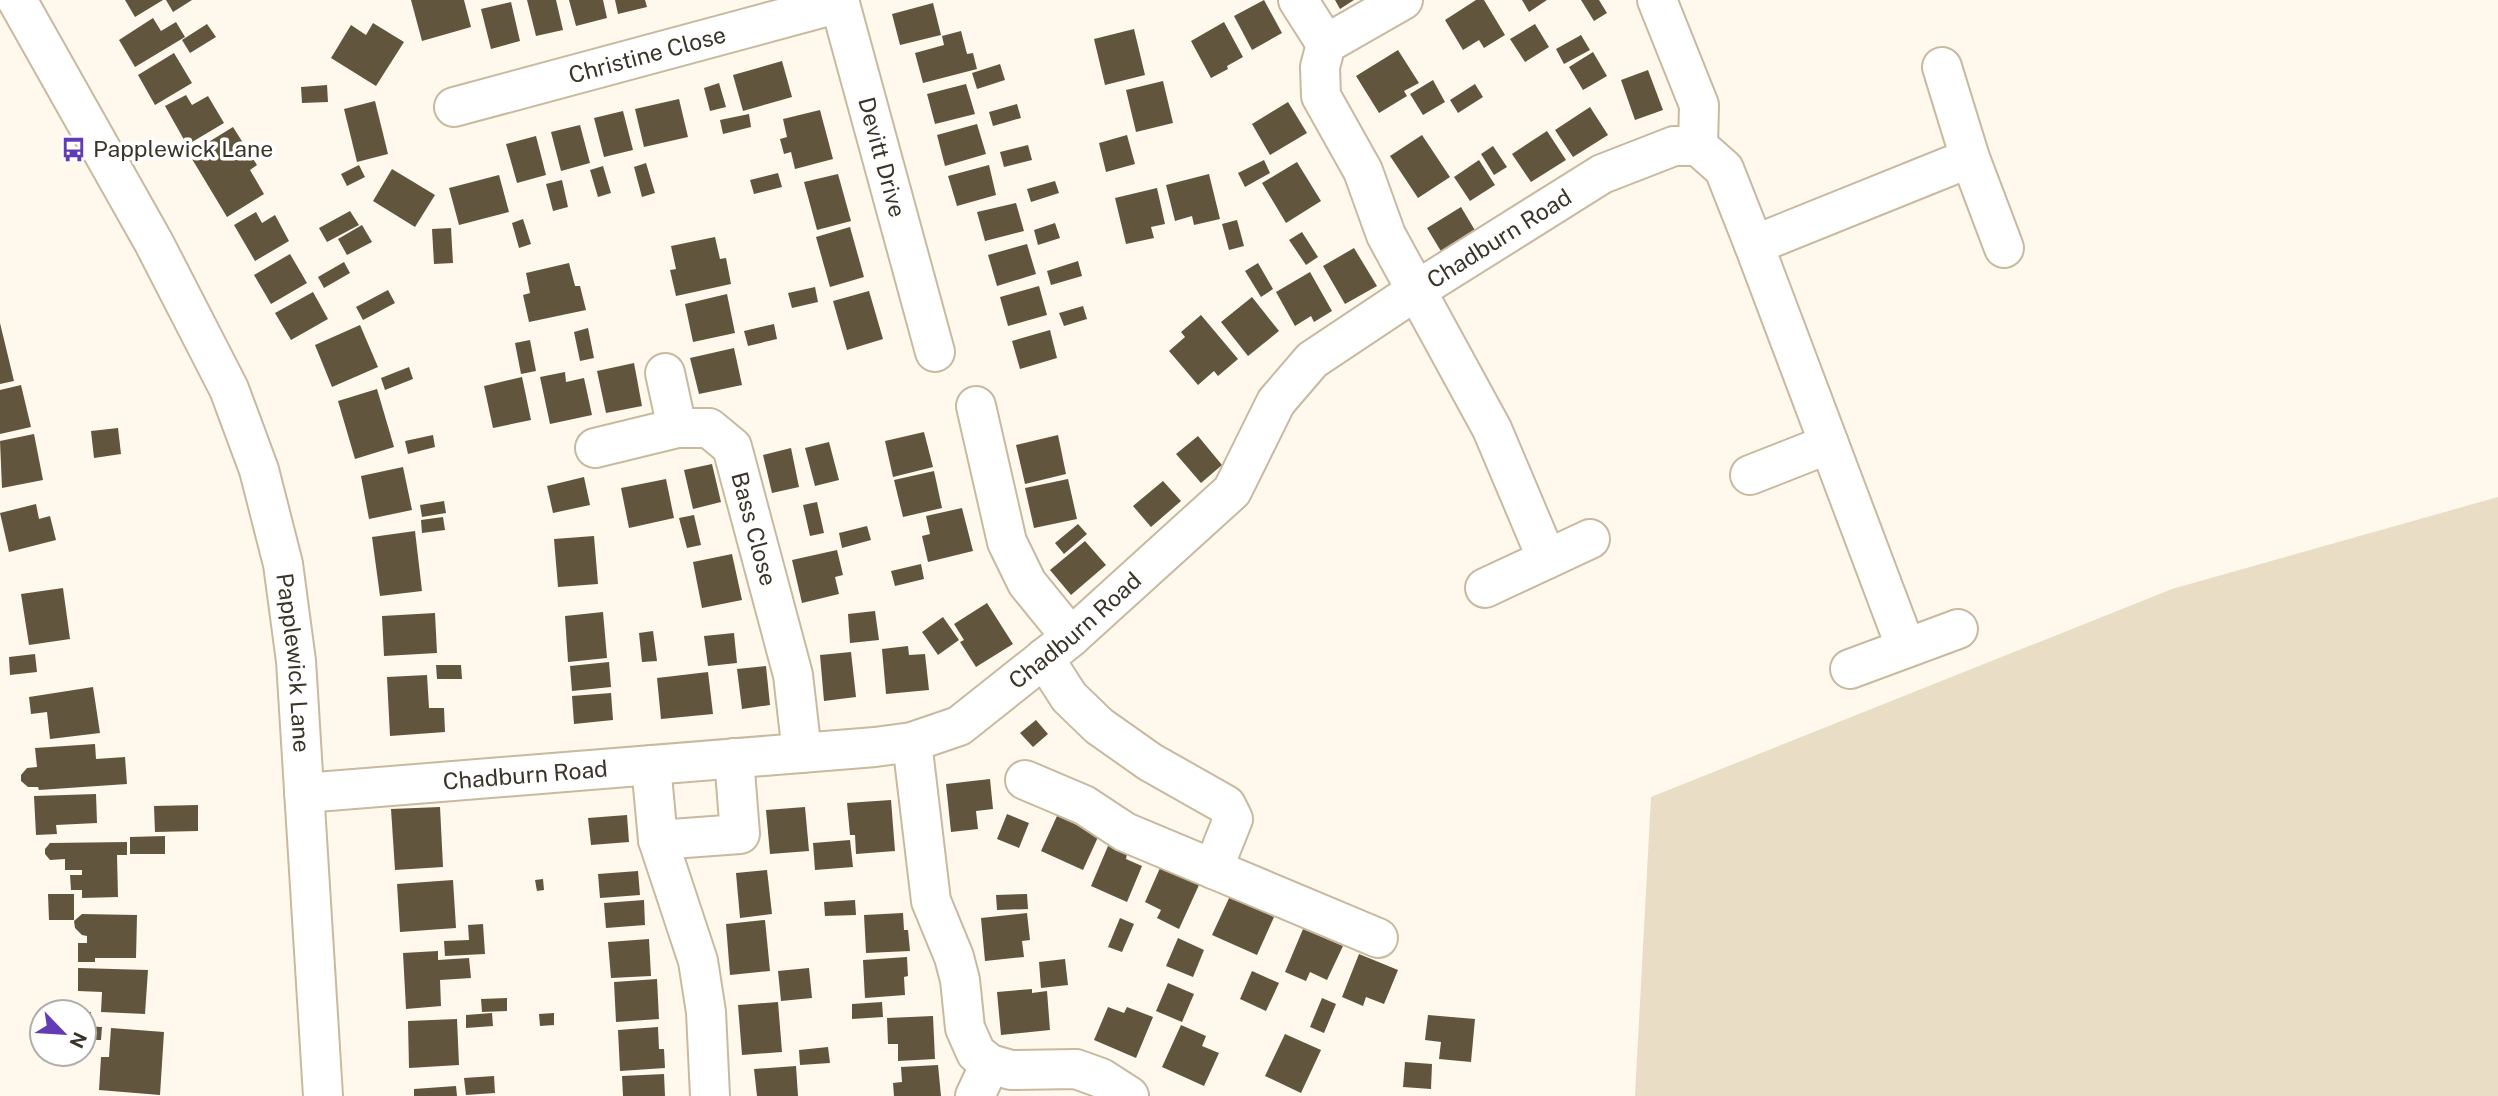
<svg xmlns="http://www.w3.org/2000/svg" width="2498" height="1096" font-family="'Public Sans',sans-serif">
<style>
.green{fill:#eaddc5}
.building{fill:#62553d}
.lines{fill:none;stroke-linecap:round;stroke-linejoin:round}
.minor-casing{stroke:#c8b99f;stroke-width:42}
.minor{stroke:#fff;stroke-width:38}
.labels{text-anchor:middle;stroke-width:7;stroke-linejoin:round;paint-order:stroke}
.street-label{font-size:23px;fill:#3a3429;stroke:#fff}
.poi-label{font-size:23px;fill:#3a3429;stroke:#fff;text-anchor:start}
</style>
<rect width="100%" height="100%" fill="#fff8ed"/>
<polygon class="green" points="2498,497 2498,1096 1635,1096 1651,797 2172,589"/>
<g class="building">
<polygon points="125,0 163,0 135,17"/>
<polygon points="166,0 192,0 173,12"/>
<polygon points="411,0 464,0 471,27 422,41"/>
<polygon points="527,0 556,0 563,30 536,36"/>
<polygon points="569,0 603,0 607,18 576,26"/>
<polygon points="615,0 645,0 647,7 618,14"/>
<polygon points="1264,0 1282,33 1252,50 1234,16"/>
<polygon points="1335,0 1354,0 1340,9"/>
<polygon points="1476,0 1484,0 1505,35 1484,48 1479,40 1463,50 1445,20"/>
<polygon points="1522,0 1547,0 1529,12"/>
<polygon points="1581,0 1599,0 1607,13 1594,21"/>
<polygon points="511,2 520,41 491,49 481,9"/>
<polygon points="933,3 941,35 900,45 892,14"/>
<polygon points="153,18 161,31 176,22 185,37 135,67 119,40"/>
<polygon points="1224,22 1243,57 1227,66 1228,69 1211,78 1191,41"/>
<polygon points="373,23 404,42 376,86 331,58 351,25 366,35"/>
<polygon points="207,24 216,37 190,53 182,40"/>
<polygon points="1535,24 1549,47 1525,62 1510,39"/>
<polygon points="1134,29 1145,75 1105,85 1094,39"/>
<polygon points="961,31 967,54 973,53 977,69 923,83 915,53 944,45 942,36"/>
<polygon points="1581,35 1590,50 1564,64 1556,49"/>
<polygon points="1398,50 1419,83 1404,91 1407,96 1379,113 1356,76"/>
<polygon points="1593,52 1607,76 1583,90 1569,67"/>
<polygon points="174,53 192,83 155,105 138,75"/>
<polygon points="782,61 792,97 743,111 733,75"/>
<polygon points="1000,64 1005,80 977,89 972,73"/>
<polygon points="1648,70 1663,110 1635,120 1621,80"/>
<polygon points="1433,80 1445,102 1423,115 1410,94"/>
<polygon points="1163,81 1173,123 1136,132 1126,90"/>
<polygon points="719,83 726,107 710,111 704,88"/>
<polygon points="966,84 975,114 935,124 927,94"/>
<polygon points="1475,84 1483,97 1458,113 1450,100"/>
<polygon points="327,85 328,102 302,103 301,87"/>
<polygon points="186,95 192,105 208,96 224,123 187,145 165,106"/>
<polygon points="679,99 688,137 644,147 635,109"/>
<polygon points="375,101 388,154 357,162 344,109"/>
<polygon points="1288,102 1307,133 1270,155 1252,124"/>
<polygon points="1017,104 1021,118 993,126 989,112"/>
<polygon points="1590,107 1608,135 1573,157 1555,130"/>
<polygon points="820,110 833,159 795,169 791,152 784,154 780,139 787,137 783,119"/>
<polygon points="623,111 633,150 604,157 594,118"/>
<polygon points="749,114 751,127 723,134 720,120"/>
<polygon points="977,124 986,154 945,166 937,135"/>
<polygon points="580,125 590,163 561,171 551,132"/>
<polygon points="233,127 257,165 250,170 264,194 227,217 189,154"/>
<polygon points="1547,131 1566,160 1531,182 1512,154"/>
<polygon points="1127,135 1135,164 1106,172 1099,143"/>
<polygon points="1422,135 1450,177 1418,198 1390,156"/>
<polygon points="536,136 546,175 517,183 506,144"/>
<polygon points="1028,145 1032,160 1004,167 1000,152"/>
<polygon points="1493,146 1507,167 1494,175 1481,154"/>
<polygon points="1264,160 1270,173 1245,187 1238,173"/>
<polygon points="1479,160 1495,185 1470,201 1454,177"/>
<polygon points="1297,162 1321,201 1286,223 1262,183"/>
<polygon points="646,163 655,193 642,197 634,167"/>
<polygon points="359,165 365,177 347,186 341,174"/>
<polygon points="989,165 996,195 957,206 948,176"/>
<polygon points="603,166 611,193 598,197 590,170"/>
<polygon points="392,169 435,195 415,227 373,201"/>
<polygon points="778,173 782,187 754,194 750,180"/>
<polygon points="838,174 851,221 817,230 804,182"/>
<polygon points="1209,174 1220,219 1194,225 1192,216 1175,221 1166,185"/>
<polygon points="499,175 509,212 459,225 449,188"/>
<polygon points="562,180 568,207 553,211 546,184"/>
<polygon points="1055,181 1059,193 1031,202 1027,189"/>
<polygon points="1157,188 1165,224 1151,227 1154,238 1126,244 1115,198"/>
<polygon points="1016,203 1024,231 985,241 977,212"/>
<polygon points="1461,207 1476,232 1442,253 1427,228"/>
<polygon points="350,211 359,225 327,242 319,228"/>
<polygon points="256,212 262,223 275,215 289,241 255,261 234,225"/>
<polygon points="523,219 531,244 519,248 512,223"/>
<polygon points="1237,220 1244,246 1229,250 1222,224"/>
<polygon points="1055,223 1060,238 1038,245 1034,230"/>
<polygon points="362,225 372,242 347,255 338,239"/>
<polygon points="850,227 864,277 830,287 816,237"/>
<polygon points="451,228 453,263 434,264 432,229"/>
<polygon points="1302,232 1318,257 1306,265 1289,240"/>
<polygon points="715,237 720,259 726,258 731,284 676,296 670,270 676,269 671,246"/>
<polygon points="1027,244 1036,274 997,286 988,255"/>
<polygon points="1354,248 1377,286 1345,304 1323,266"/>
<polygon points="290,254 307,283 271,304 254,275"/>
<polygon points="1078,261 1082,276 1051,285 1047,271"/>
<polygon points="344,262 350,273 324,288 318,277"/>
<polygon points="569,263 575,286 580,286 586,310 529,322 523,295 530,293 526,273"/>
<polygon points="1258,263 1273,289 1261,297 1245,271"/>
<polygon points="1310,272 1332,311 1314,322 1311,316 1295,326 1276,292"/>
<polygon points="1039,286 1047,315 1008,326 1000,297"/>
<polygon points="815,287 818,302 792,308 788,293"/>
<polygon points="388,290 395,303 363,320 356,307"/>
<polygon points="869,291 883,339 847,350 833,301"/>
<polygon points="313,292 328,319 291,340 275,313"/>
<polygon points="727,294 735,333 693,342 685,304"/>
<polygon points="1252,297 1279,331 1248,356 1221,322"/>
<polygon points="1083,306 1087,319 1064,326 1059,313"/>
<polygon points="1201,315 1238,359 1218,376 1214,371 1198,385 1169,351 1185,337 1181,332"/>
<polygon points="0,323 14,381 0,384"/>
<polygon points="774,324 777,339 748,346 744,331"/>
<polygon points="360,325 378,367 332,387 315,345"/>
<polygon points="588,328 594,358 580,361 574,332"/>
<polygon points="1050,330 1057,358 1020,369 1012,341"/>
<polygon points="530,340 536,371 521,374 515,343"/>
<polygon points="734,348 742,385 699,394 690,358"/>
<polygon points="634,363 642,406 606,413 597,371"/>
<polygon points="409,367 413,379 385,390 381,378"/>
<polygon points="565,372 566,382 584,378 592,415 550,424 540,377"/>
<polygon points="522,377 531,420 493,428 484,386"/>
<polygon points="21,385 31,427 0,434 0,390"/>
<polygon points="377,389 394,447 355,459 338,401"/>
<polygon points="118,428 121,454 94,458 91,431"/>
<polygon points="924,432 933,467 893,477 885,441"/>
<polygon points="34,434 43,480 2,488 0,441"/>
<polygon points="433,435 435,447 408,454 405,441"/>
<polygon points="1058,435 1066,474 1025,484 1016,445"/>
<polygon points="1198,436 1222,465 1201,483 1176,454"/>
<polygon points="829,442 839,480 815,486 805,448"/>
<polygon points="791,448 799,487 772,493 763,455"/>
<polygon points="712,464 721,502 693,509 684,470"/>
<polygon points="403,467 412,510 369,519 361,476"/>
<polygon points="934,471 942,508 903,517 894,480"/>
<polygon points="584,477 590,505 553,513 547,486"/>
<polygon points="666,479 674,518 629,528 621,488"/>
<polygon points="1068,479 1077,519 1034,528 1025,488"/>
<polygon points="1163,481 1181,501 1151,527 1133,506"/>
<polygon points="444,501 446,513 422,517 420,505"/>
<polygon points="817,502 824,533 810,536 803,505"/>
<polygon points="36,504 39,519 50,516 56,540 9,552 0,513"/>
<polygon points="962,508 973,551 928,562 922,536 930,534 926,516"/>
<polygon points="694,515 701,545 687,548 679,518"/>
<polygon points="443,517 445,530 422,533 421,520"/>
<polygon points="1078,524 1087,534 1064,554 1055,543"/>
<polygon points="867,526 871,540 842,548 839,533"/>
<polygon points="415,531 422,591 380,596 372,537"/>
<polygon points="594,536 598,584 558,587 554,539"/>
<polygon points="1085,541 1106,565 1071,595 1050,570"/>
<polygon points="837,550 843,575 835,577 839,594 802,603 792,560"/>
<polygon points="732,554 742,600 702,608 693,562"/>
<polygon points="921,564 924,579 895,586 891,571"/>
<polygon points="63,588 70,639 29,645 21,594"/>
<polygon points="987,603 1013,644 976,667 960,642 964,640 954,624"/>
<polygon points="875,611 879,640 850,643 848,614"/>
<polygon points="603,612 607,658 568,662 565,616"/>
<polygon points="435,613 437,653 384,656 382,616"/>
<polygon points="943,617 959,640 938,655 922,632"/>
<polygon points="653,631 657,661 642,662 639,633"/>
<polygon points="734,633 737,663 708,666 704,636"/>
<polygon points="908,646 909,655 925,654 929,690 886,694 882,649"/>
<polygon points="851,652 856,697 824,701 820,655"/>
<polygon points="35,654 37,672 10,675 9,657"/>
<polygon points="609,662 611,687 572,691 570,666"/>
<polygon points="436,665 461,665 462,679 437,679"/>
<polygon points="766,666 770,705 742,709 737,669"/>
<polygon points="708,672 713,714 661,719 657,678"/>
<polygon points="427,675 429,708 444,708 445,732 390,736 387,677"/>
<polygon points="93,687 100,733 50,739 47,712 31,714 29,697"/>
<polygon points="611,693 613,720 574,724 572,696"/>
<polygon points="1036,720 1048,734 1033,747 1020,733"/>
<polygon points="95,744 96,759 125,757 127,784 39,790 38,787 28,787 21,781 21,775 27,768 37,767 35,748"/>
<polygon points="990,779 993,809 976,811 978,829 951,832 946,784"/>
<polygon points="96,794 97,823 56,825 57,834 36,835 34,796"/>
<polygon points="891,800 895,851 856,854 855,835 850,835 847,803"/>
<polygon points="198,805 198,831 155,832 154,806"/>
<polygon points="440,807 443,867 395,870 391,809"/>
<polygon points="805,807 809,851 770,854 766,810"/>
<polygon points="1007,814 1029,823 1019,848 997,839"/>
<polygon points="627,815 629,842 591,845 588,818"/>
<polygon points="1057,816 1099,835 1083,870 1041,851"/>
<polygon points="165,836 165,854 130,854 130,837"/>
<polygon points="850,840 853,867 815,870 813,843"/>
<polygon points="127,842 127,855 117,855 118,897 82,898 82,890 71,890 70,875 82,875 82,870 65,870 65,859 50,860 45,854 45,849 50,843"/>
<polygon points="1108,846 1127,854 1126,859 1142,866 1127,902 1091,886"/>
<polygon points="1160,868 1199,885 1179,929 1157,918 1161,910 1145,902"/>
<polygon points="767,870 772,914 740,918 736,873"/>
<polygon points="638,871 640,895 600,898 598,874"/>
<polygon points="543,879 544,890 537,891 535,880"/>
<polygon points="453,880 456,928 400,932 397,884"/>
<polygon points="48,894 74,894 74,920 49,920"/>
<polygon points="1027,894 1028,909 997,910 996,895"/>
<polygon points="1230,896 1274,917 1257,955 1212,935"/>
<polygon points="644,900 645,925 606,928 604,903"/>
<polygon points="855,900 856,915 825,916 824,902"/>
<polygon points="903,913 904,930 908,930 910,951 866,953 864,915"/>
<polygon points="1027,913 1030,940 1022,941 1024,957 985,961 981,918"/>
<polygon points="82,914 137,915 136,958 95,958 95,962 78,962 78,943 87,943 87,936 82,935 75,928 74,921"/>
<polygon points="1120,918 1134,924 1122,952 1108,947"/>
<polygon points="765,920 770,971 730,975 726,924"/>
<polygon points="483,924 485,954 445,956 444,941 469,940 468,925"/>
<polygon points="1303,929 1343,946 1327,980 1310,972 1306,981 1285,972"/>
<polygon points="1178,938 1204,950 1193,977 1166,966"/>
<polygon points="649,939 651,976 611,978 608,942"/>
<polygon points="438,951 438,960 469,958 471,978 440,980 441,1006 406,1009 403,953"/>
<polygon points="1359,954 1398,970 1384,1004 1366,997 1363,1006 1342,997"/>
<polygon points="907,957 908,976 904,977 905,995 865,998 863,960"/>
<polygon points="1065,959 1068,985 1041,988 1039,962"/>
<polygon points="78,968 148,970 145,1014 101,1012 102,992 78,991"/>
<polygon points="809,968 812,998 781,1001 778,971"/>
<polygon points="1252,971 1279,983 1266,1011 1240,999"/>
<polygon points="657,979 659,1019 616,1022 614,982"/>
<polygon points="1168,983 1194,994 1182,1022 1156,1011"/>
<polygon points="1032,989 1032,993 1047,991 1050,1030 1001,1035 997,992"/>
<polygon points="507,998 507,1011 482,1012 481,999"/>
<polygon points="1322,998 1336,1004 1324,1033 1310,1027"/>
<polygon points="778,1002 782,1052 742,1055 738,1005"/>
<polygon points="882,1002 883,1017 852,1019 852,1004"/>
<polygon points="1108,1007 1124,1013 1127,1007 1153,1017 1136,1058 1094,1040"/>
<polygon points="84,1012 91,1012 90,1025 84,1024"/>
<polygon points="492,1013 493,1026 466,1028 466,1015"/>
<polygon points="554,1013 554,1025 540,1026 539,1014"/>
<polygon points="1428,1015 1475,1019 1471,1062 1439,1059 1441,1042 1425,1040"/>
<polygon points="933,1016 935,1059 898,1061 898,1044 888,1044 887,1018"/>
<polygon points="457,1019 459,1065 409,1068 408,1021"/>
<polygon points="1181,1025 1206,1036 1202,1046 1219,1053 1204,1086 1162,1067"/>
<polygon points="84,1026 102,1027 101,1040 84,1040"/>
<polygon points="658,1027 659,1049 664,1049 665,1068 620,1071 618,1030"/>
<polygon points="111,1028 164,1032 160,1095 99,1090 101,1057 109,1057"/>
<polygon points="1285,1034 1321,1050 1301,1093 1265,1076"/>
<polygon points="828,1047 830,1063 800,1065 799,1050"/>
<polygon points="1405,1062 1432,1064 1431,1089 1403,1087"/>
<polygon points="938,1065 941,1096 894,1096 893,1083 902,1082 901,1067"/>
<polygon points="796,1066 798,1096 757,1096 754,1069"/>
<polygon points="664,1074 665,1096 623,1096 622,1076"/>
<polygon points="494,1076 495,1093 466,1095 464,1078"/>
<polygon points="456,1086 457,1096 414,1096 414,1089"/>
</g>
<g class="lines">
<defs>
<g id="minor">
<path id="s1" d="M 17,0 L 154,243 L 229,389 L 259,470 L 283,564 L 296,661 L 323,1096"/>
<path id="s2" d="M 839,0 L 935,352"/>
<polyline points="1298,0 1326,44"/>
<polyline points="1403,0 1326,44 1320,67 1321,96 1363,171 1386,235 1492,429 1547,559"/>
<polyline points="1657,0 1699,105 1698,146 1724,169 1754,245 1906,648"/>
<polyline points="1942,67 1970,158 2004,248"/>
<path id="s3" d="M 454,107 L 840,3"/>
<polyline points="1754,245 1970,158"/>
<polyline points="665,373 677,428"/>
<polyline points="976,406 1007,542 1027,583 1071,637"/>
<path id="s4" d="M 595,448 L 677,428 L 709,428 L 732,447 L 793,675 L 802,753"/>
<polyline points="1750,475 1829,444"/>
<polyline points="1485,588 1590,539"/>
<polyline points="1044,658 1069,697 1099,726 1150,762 1226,805 1233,819 1213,869"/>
<polyline points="1850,669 1958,629"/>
<polyline points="912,742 931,901 954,957 960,980 965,1028 976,1053 990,1064 1011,1070 1076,1069 1101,1078 1129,1096"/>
<polyline points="651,765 658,840 698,961 706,1012 710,1096"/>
<polyline points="1025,780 1084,805 1125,832 1378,938"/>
<path id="s5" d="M 304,793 L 875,747 L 912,742 L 959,726 L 1071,637 L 1232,491 L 1276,402 L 1312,360 L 1417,290 L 1602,174 L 1674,146 L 1698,146"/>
<polyline points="658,840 740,834 734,758"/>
<polyline points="975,1096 990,1064"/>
</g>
</defs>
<use href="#minor" class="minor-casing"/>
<use href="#minor" class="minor"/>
</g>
<defs>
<symbol id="bus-bare" viewBox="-9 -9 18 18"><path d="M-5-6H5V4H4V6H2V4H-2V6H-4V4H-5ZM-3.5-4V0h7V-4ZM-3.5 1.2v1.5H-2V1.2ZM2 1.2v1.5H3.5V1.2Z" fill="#613cb4" stroke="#fff" stroke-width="2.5" paint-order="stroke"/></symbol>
</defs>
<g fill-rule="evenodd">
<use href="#bus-bare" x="56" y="132" width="35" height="35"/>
</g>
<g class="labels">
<g class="street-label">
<text dy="8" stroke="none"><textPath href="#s3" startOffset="200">Christine Close</textPath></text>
<text dy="8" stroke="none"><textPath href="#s2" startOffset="163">Devitt Drive</textPath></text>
<text dy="8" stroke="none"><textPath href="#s5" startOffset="1398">Chadburn Road</textPath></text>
<text dy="8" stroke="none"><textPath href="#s4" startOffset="231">Bass Close</textPath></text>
<text dy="8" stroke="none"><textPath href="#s5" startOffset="810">Chadburn Road</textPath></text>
<text dy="8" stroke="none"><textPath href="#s1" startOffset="726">Papplewick Lane</textPath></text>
<text dy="8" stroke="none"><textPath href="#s5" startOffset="222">Chadburn Road</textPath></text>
</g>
<g class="poi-label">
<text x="93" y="157">Papplewick Lane</text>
</g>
</g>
<g transform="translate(63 1033) rotate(115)"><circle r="33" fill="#ffffff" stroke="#b0aea9" stroke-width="2"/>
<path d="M0-5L12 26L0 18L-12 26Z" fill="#613cb4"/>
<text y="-10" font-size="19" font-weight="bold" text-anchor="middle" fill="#3a3429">N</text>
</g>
</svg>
